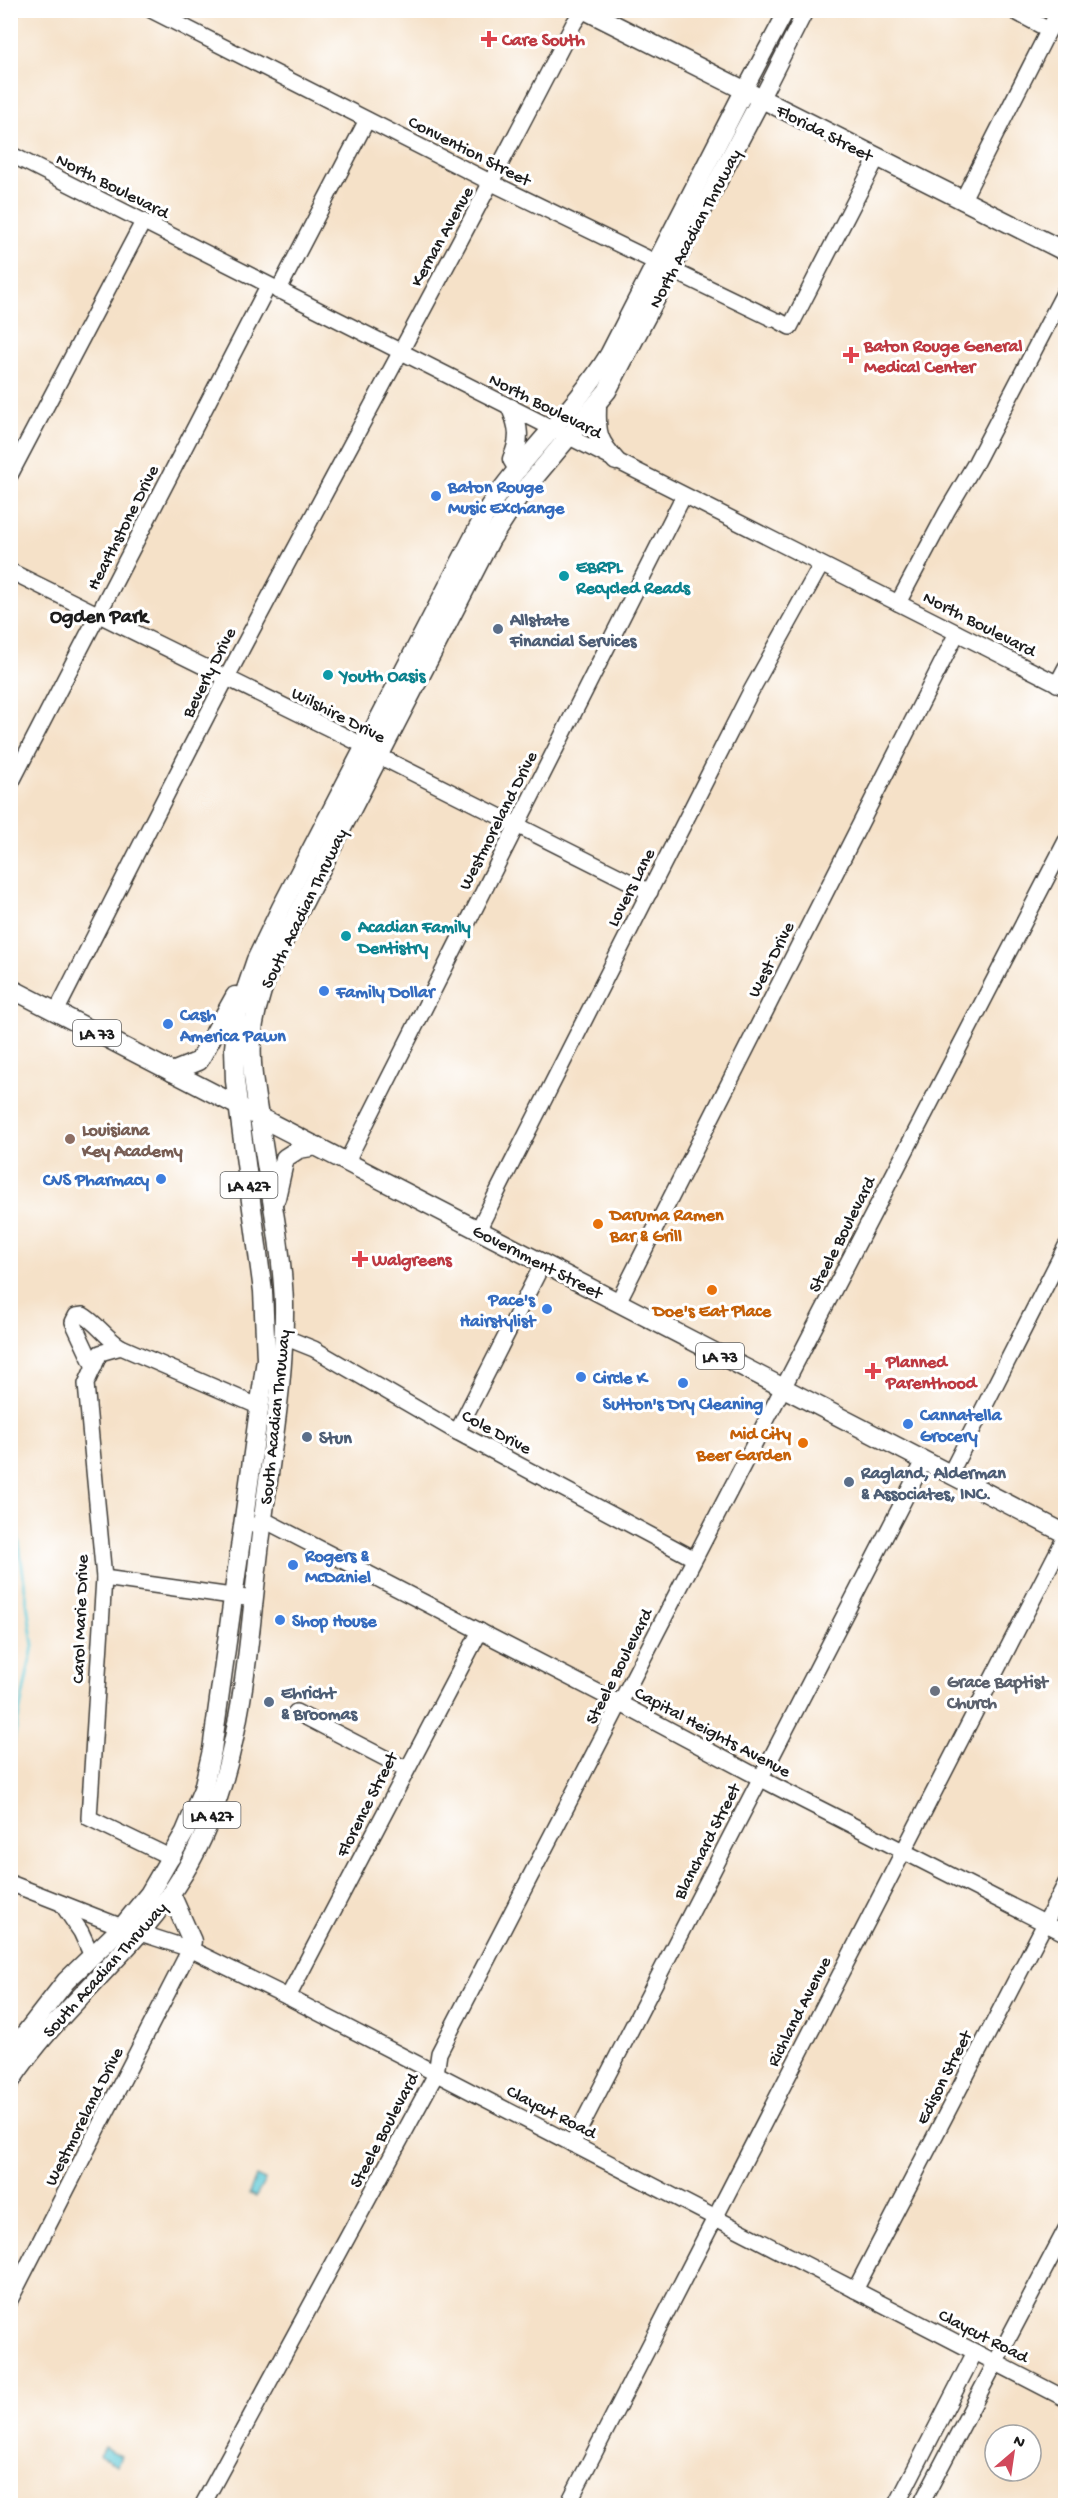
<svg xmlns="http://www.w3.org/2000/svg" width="1076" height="2516" font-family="'Gochi Hand',sans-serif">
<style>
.water{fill:#5cc8d5;stroke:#3c7278;stroke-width:1.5}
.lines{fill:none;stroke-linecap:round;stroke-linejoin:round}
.stream{stroke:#5cc8d5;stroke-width:3}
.minor-casing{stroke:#3d3a36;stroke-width:18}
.major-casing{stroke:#3d3a36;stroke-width:21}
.minor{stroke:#fff;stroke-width:15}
.major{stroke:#fff;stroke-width:18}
.health-dot{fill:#e0444e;stroke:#fff;stroke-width:2}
.shop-dot{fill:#3f7fe0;stroke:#fff;stroke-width:2}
.culture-dot{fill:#0f9aa8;stroke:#fff;stroke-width:2}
.service-dot{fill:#5c6f8a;stroke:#fff;stroke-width:2}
.education-dot{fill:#8d6e63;stroke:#fff;stroke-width:2}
.food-dot{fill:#e8710a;stroke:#fff;stroke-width:2}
.worship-dot{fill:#6b7280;stroke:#fff;stroke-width:2}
.labels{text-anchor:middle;stroke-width:6;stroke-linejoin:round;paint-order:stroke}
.shield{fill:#fff;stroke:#606060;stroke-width:1.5}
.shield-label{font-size:16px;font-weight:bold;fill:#1c1c1c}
.health-label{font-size:18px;font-weight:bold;fill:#be3a42;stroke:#fff;text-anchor:start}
.street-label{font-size:18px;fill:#1c1c1c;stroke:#fff}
.shop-label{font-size:18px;font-weight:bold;fill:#366cbe;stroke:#fff;text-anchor:start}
.culture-label{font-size:18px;font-weight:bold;fill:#0d838f;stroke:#fff;text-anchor:start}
.service-label{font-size:18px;font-weight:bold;fill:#4e5e75;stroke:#fff;text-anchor:start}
.education-label{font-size:18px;font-weight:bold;fill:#785e54;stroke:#fff;text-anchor:start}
.food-label{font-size:18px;font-weight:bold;fill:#c56008;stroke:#fff;text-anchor:start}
.worship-label{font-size:18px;font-weight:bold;fill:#5b616d;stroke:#fff;text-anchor:start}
.neighbourhood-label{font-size:20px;font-weight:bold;fill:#1c1c1c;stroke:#fff}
</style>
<rect width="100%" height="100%" fill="#fff"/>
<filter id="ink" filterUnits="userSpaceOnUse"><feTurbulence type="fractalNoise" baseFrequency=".0167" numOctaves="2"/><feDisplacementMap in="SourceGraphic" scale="12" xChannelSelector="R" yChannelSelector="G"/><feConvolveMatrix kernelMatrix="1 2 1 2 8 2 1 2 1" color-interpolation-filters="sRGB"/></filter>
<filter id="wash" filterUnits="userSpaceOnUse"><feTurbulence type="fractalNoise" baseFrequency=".008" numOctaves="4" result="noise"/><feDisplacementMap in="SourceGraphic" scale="24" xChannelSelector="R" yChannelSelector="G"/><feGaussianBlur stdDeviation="1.35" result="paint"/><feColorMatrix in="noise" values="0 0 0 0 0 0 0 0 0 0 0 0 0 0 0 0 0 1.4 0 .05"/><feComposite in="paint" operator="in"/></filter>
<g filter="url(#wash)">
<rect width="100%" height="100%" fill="#f5e1c8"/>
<g class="water">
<polygon points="256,2176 265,2180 256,2197 249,2194"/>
<polygon points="104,2447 121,2456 117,2465 99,2456"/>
</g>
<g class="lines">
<polyline class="stream" points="10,1479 33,1646 10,1758"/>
</g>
</g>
<g filter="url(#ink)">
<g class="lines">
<defs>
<g id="minor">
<polyline points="151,10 492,183 773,319"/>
<polyline points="1012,10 1049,30"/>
<polyline points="10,11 11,10"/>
<polyline points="744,91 787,10"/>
<polyline points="761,99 806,10"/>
<polyline points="10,154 1066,688"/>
<polyline points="962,201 1059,10"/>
<polyline points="278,291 367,120"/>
<polyline points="779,321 790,327 877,158"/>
<polyline points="10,475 143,222"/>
<polyline points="10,571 365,746 379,756 650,892"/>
<polyline points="898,603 947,511 976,462 1066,289"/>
<polyline points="1057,684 1066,667"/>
<polyline points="10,785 268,286"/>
<path d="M 56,1012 C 113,900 169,788 227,677 C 342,459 461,243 574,23 L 583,10"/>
<polyline points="347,1161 683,497"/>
<polyline points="478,1230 751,691 821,565"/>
<polyline points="618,1302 957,633"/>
<polyline points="284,1337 314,1349 457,1432 693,1558"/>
<path d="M 94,1367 L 73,1322 L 76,1316 L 83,1315 C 97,1323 106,1338 121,1347"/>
<polyline points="457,1432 543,1263"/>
<polyline points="950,1474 1066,1246"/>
<polyline points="254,1525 270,1523 621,1704 773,1785 1066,1934"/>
<polyline points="104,1578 253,1599"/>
<polyline points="296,1712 406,1769"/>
<polyline points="172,1858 89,1818 104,1578 86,1384 100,1353 121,1347 260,1407"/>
<polyline points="10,1883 122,1927 190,1949 288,1997 1066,2399"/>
<polyline points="62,1904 81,1932 92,1956"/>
<polyline points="288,1997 480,1631"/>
<polyline points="572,2144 924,1461"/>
<polyline points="855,2290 1066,1883"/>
<polyline points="10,2300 190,1949"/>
<polyline points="202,2506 436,2074 439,2053 1066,841"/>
<polyline points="567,2506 1066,1535"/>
<polyline points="896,2506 975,2352"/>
<polyline points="920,2506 1066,2229"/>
</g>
<g id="major">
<polyline points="585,10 1066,252"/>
<path d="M 597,407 C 596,434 598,441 616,461"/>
<path d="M 511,408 C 519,427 521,439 512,459 L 518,469"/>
<polyline points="10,988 1066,1534"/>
<polyline points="172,1072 199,1061 235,996"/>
<polyline points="276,1198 285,1158 299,1149 317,1146"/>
<polyline points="171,1894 192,1941 190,1949"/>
<path d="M 10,2053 L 66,1981 L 122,1927 L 149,1894 L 185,1832 L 203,1789 L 212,1750 L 266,1359 L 263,1291 L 235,1081 L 234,1048 L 238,1013 L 256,960 L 281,908 L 489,507 C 525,453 575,410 609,355 L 744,91"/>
<path d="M 10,2082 C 60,2005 137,1951 184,1873 C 245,1772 247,1641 262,1527 C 271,1452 285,1379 284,1304 C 282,1244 268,1183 260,1124 C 256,1096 250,1068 252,1040 C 254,1011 263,984 275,958 L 491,539 L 519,496 L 607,391 L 761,99"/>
</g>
</defs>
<use href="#minor" class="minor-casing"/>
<use href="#major" class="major-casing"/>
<use href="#minor" class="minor"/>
<use href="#major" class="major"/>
</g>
</g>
<g class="health-dot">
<path d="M486 30h6v6h6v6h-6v6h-6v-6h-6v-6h6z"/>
<path d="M848 346h6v6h6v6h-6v6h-6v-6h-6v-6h6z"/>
<path d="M357 1250h6v6h6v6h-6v6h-6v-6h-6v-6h6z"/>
<path d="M870 1362h6v6h6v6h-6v6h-6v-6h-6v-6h6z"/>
</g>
<g class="shop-dot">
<circle cx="436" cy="496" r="6"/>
<circle cx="324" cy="991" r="6"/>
<circle cx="168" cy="1024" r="6"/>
<circle cx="161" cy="1179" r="6"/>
<circle cx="547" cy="1309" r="6"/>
<circle cx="581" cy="1377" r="6"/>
<circle cx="683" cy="1383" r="6"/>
<circle cx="908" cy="1424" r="6"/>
<circle cx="293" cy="1565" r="6"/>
<circle cx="280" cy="1620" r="6"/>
</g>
<g class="culture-dot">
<circle cx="564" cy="576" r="6"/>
<circle cx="328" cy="675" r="6"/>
<circle cx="346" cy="936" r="6"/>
</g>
<g class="service-dot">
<circle cx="498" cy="629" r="6"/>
<circle cx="307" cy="1437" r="6"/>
<circle cx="849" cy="1482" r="6"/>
<circle cx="269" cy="1702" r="6"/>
</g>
<circle class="education-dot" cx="70" cy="1139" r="6"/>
<g class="food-dot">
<circle cx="598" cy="1224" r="6"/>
<circle cx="712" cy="1290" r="6"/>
<circle cx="803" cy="1443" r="6"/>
</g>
<circle class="worship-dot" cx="935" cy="1691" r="6"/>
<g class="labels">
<g class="shield">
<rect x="73" y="1020" width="48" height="26" rx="4.5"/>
<rect x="220.5" y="1172" width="57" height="26" rx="4.5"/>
<rect x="696" y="1343" width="48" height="26" rx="4.5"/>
<rect x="183.5" y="1802" width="57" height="26" rx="4.5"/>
</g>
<g class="shield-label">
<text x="97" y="1039">LA 73</text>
<text x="249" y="1191">LA 427</text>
<text x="720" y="1362">LA 73</text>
<text x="212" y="1821">LA 427</text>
</g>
<g class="health-label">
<text x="502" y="45">Care South</text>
<text x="864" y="351">Baton Rouge General<tspan x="864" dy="21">Medical Center</tspan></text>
<text x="372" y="1265">Walgreens</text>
<text x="886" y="1367">Planned<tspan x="886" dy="21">Parenthood</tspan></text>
</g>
<g class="street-label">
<text transform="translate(825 132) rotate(27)" y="6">Florida Street</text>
<text transform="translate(470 150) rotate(27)" y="6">Convention Street</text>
<text transform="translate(113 185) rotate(27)" y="6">North Boulevard</text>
<text transform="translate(694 228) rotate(-62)" y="6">North Acadian Thruway</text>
<text transform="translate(441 236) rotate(-61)" y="6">Kernan Avenue</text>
<text transform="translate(546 405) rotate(27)" y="6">North Boulevard</text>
<text transform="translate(122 527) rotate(-63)" y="6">Hearthstone Drive</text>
<text transform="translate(980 623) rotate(27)" y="6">North Boulevard</text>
<text transform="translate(208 672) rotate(-63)" y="6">Beverly Drive</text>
<text transform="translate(339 714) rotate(27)" y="6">Wilshire Drive</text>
<text transform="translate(497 820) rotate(-63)" y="6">Westmoreland Drive</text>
<text transform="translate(630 887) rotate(-63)" y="6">Lovers Lane</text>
<text transform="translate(303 908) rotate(-64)" y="6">South Acadian Thruway</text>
<text transform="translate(770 959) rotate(-63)" y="6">West Drive</text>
<text transform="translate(841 1234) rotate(-63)" y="6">Steele Boulevard</text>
<text transform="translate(538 1261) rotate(27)" y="6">Government Street</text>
<text transform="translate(274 1417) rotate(-84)" y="6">South Acadian Thruway</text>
<text transform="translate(497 1431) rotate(28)" y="6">Cole Drive</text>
<text transform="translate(79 1619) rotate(-88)" y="6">Carol Marie Drive</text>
<text transform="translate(618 1666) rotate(-63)" y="6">Steele Boulevard</text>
<text transform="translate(713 1731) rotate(28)" y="6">Capital Heights Avenue</text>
<text transform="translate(366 1804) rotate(-63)" y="6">Florence Street</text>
<text transform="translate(706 1841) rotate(-63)" y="6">Blanchard Street</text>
<text transform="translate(104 1969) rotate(-48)" y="6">South Acadian Thruway</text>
<text transform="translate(798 2011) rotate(-63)" y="6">Richland Avenue</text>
<text transform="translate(943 2077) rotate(-63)" y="6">Edison Street</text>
<text transform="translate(552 2111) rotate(27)" y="6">Claycut Road</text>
<text transform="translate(83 2116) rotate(-63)" y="6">Westmoreland Drive</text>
<text transform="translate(383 2130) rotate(-62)" y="6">Steele Boulevard</text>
<text transform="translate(984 2335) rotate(27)" y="6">Claycut Road</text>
</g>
<g class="shop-label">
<text x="448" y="492">Baton Rouge<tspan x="448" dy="21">Music Exchange</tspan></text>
<text x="336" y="997">Family Dollar</text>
<text x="180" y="1020">Cash<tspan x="180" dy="21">America Pawn</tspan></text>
<text x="149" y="1185" text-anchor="end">CVS Pharmacy</text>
<text x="535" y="1305" text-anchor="end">Pace's<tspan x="535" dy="21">Hairstylist</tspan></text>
<text x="593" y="1383">Circle K</text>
<text x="683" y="1409" text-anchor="middle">Sutton's Dry Cleaning</text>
<text x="920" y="1420">Cannatella<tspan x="920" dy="21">Grocery</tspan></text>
<text x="305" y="1561">Rogers &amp;<tspan x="305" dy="21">McDaniel</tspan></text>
<text x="292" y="1626">Shop House</text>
</g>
<g class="culture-label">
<text x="576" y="572">EBRPL<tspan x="576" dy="21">Recycled Reads</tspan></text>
<text x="340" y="681">Youth Oasis</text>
<text x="358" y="932">Acadian Family<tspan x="358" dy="21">Dentistry</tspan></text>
</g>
<g class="service-label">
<text x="510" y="625">Allstate<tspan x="510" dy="21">Financial Services</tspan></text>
<text x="319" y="1443">Stun</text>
<text x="861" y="1478">Ragland, Alderman<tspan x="861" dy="21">&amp; Associates, INC.</tspan></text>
<text x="281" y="1698">Ehricht<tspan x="281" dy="21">&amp; Broomas</tspan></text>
</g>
<g class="education-label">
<text x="82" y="1135">Louisiana<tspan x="82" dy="21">Key Academy</tspan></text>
</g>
<g class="food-label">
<text x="610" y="1220">Daruma Ramen<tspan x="610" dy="21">Bar &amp; Grill</tspan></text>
<text x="712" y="1316" text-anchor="middle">Doe's Eat Place</text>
<text x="791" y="1439" text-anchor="end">Mid City<tspan x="791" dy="21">Beer Garden</tspan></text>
</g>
<g class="worship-label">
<text x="947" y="1687">Grace Baptist<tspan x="947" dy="21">Church</tspan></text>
</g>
<g class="neighbourhood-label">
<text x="99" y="622">Ogden Park</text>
</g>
</g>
<rect width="1076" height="2516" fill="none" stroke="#fff" stroke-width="36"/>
<g transform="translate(1013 2453) rotate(29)"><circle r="28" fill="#ffffff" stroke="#a4a4a4" stroke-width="1.5"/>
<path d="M0-4.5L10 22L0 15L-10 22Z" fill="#d1495b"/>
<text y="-9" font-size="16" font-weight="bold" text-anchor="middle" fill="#1c1c1c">N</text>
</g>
</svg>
